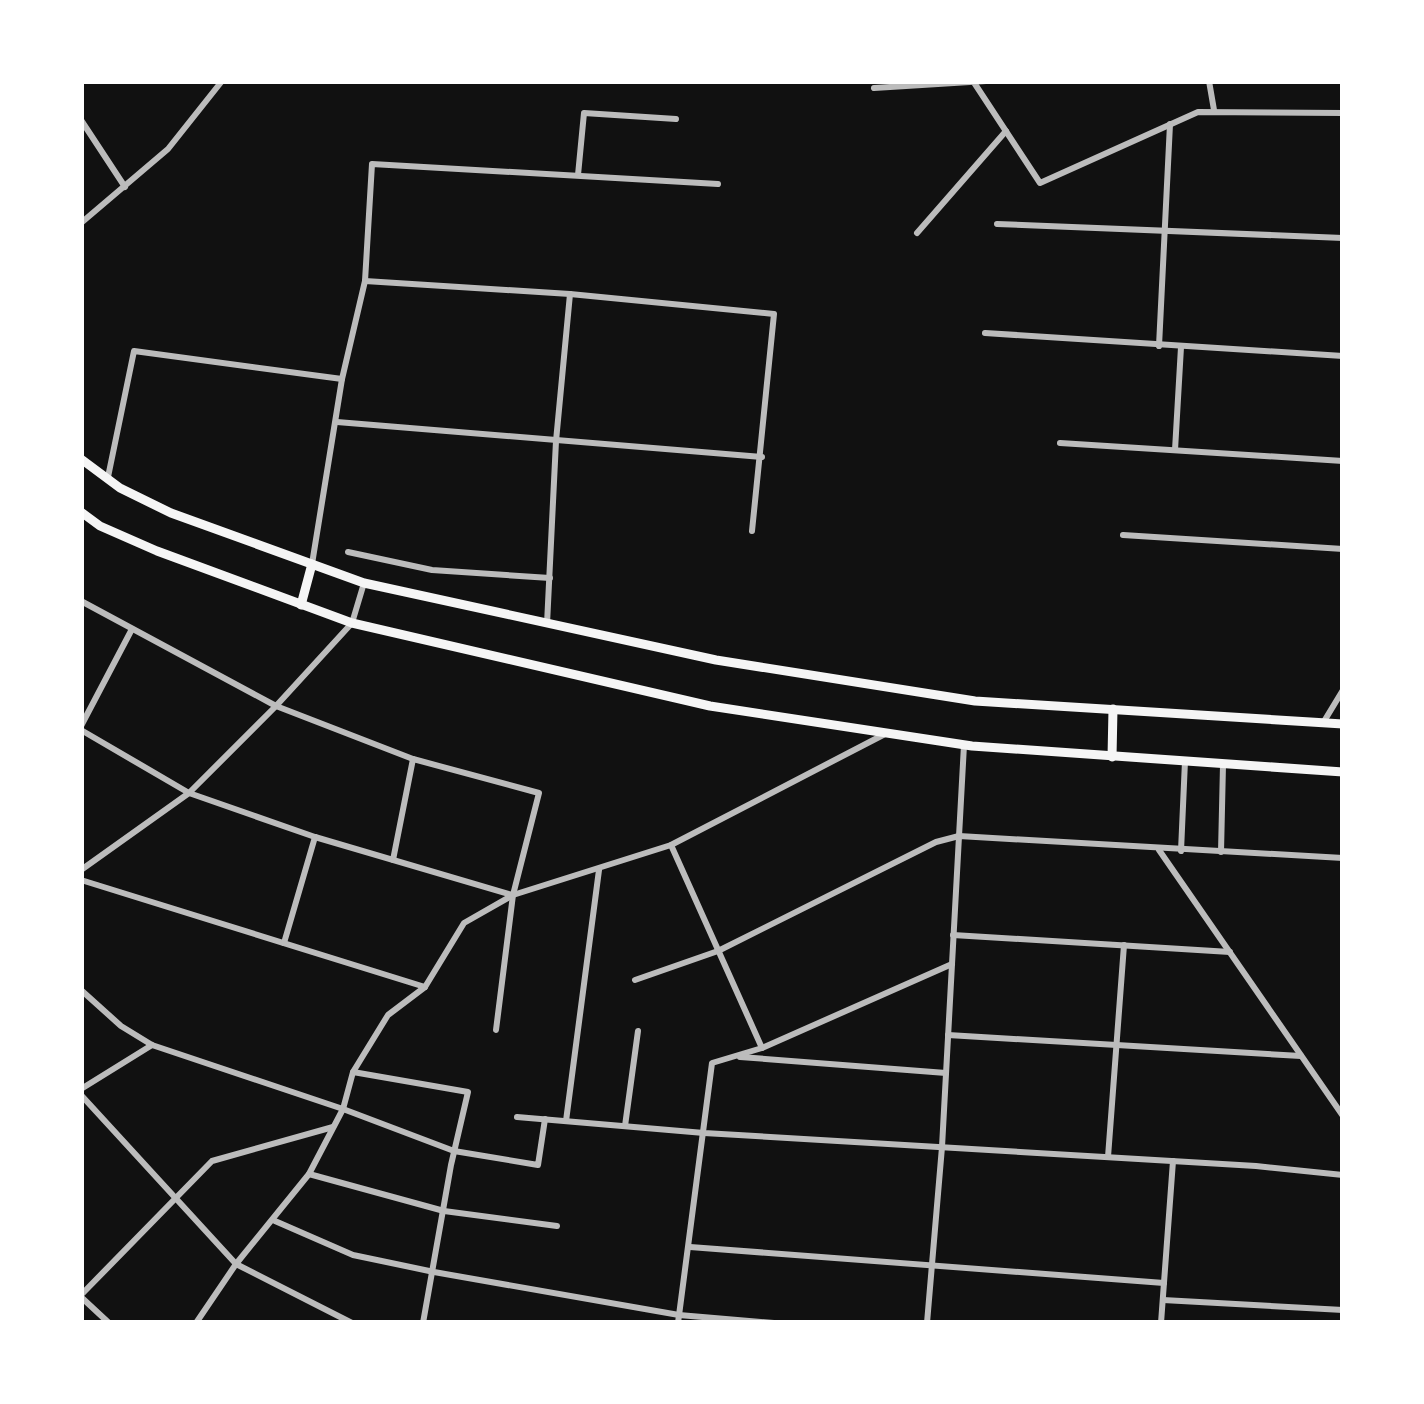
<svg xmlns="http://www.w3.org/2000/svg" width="1424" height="1404" font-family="Karla,sans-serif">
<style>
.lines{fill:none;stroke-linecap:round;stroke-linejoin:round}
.minor{stroke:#bcbcbc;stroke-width:6}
.secondary{stroke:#f5f5f5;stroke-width:9}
</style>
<rect width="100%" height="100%" fill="#111"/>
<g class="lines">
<g class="minor">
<polyline points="973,81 1040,183 1198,112 1343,113"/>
<polyline points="1209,81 1214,110"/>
<polyline points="874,88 986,81"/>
<polyline points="81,120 125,187"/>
<polyline points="578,175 584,113 676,119"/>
<polyline points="81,223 168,149 222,81"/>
<polyline points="997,224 1343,238"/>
<polyline points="917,233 1006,131"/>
<polyline points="365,281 570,294 774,314 752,531"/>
<polyline points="985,333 1343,356"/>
<polyline points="1159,346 1170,124"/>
<polyline points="337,422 762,457"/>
<polyline points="1060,443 1343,461"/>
<polyline points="1175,450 1181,347"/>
<polyline points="108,477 134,351 342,379"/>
<polyline points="1123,535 1343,549"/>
<polyline points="348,552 432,570 550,578"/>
<polyline points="312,564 342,379 365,281 372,164 718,184"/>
<polyline points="81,601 276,706 413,759 539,793 513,895 496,1030"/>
<polyline points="547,624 556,441 570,294"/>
<polyline points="1323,723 1343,690"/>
<polyline points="81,726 132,629"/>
<polyline points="81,730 189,793 315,837 512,895"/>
<polyline points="671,845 762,1048"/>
<polyline points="1159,850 1343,1116"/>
<polyline points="1181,851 1185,761"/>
<polyline points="1221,852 1223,765"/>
<polyline points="393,860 413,759"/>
<polyline points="81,870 189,793 276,706 352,623 364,583"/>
<polyline points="81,880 425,987"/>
<polyline points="953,935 1230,952"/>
<polyline points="284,943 315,837"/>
<polyline points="635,980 718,951 936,842 959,836 1343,858"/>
<polyline points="81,990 121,1026 152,1045 343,1109 454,1151 538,1165 545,1119"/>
<polyline points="948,1035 1301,1056"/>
<polyline points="740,1057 946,1073"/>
<polyline points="353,1072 468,1092 451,1165 423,1323"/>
<polyline points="81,1089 152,1045"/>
<polyline points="81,1095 236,1264 352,1323"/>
<polyline points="517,1117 704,1133 1256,1166 1343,1175"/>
<polyline points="566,1121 599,870"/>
<polyline points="625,1126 638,1031"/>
<polyline points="1108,1157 1124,945"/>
<polyline points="309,1174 444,1211 557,1226"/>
<polyline points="275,1221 353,1255 434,1272 679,1315 774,1323"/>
<polyline points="690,1247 1164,1283"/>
<polyline points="81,1295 212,1161 333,1127"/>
<polyline points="81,1297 109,1323"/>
<polyline points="1163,1300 1343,1310"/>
<polyline points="196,1323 236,1264 309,1174 343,1109 353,1072 388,1015 425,987 464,923 513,895 671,845 885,734"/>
<polyline points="678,1323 712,1063 762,1048 952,964"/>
<polyline points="927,1323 942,1147 964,745"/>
<polyline points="1161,1323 1173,1161"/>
</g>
<g class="secondary">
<polyline points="81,459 120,488 171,513 364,583 716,660 975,701 1343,724"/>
<polyline points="81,512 100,526 157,551 352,623 710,706 972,746 1343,772"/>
<polyline points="301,605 312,564"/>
<polyline points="1112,757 1113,709"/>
</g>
</g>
<rect width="1424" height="1404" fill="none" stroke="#ffffff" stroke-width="168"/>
</svg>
